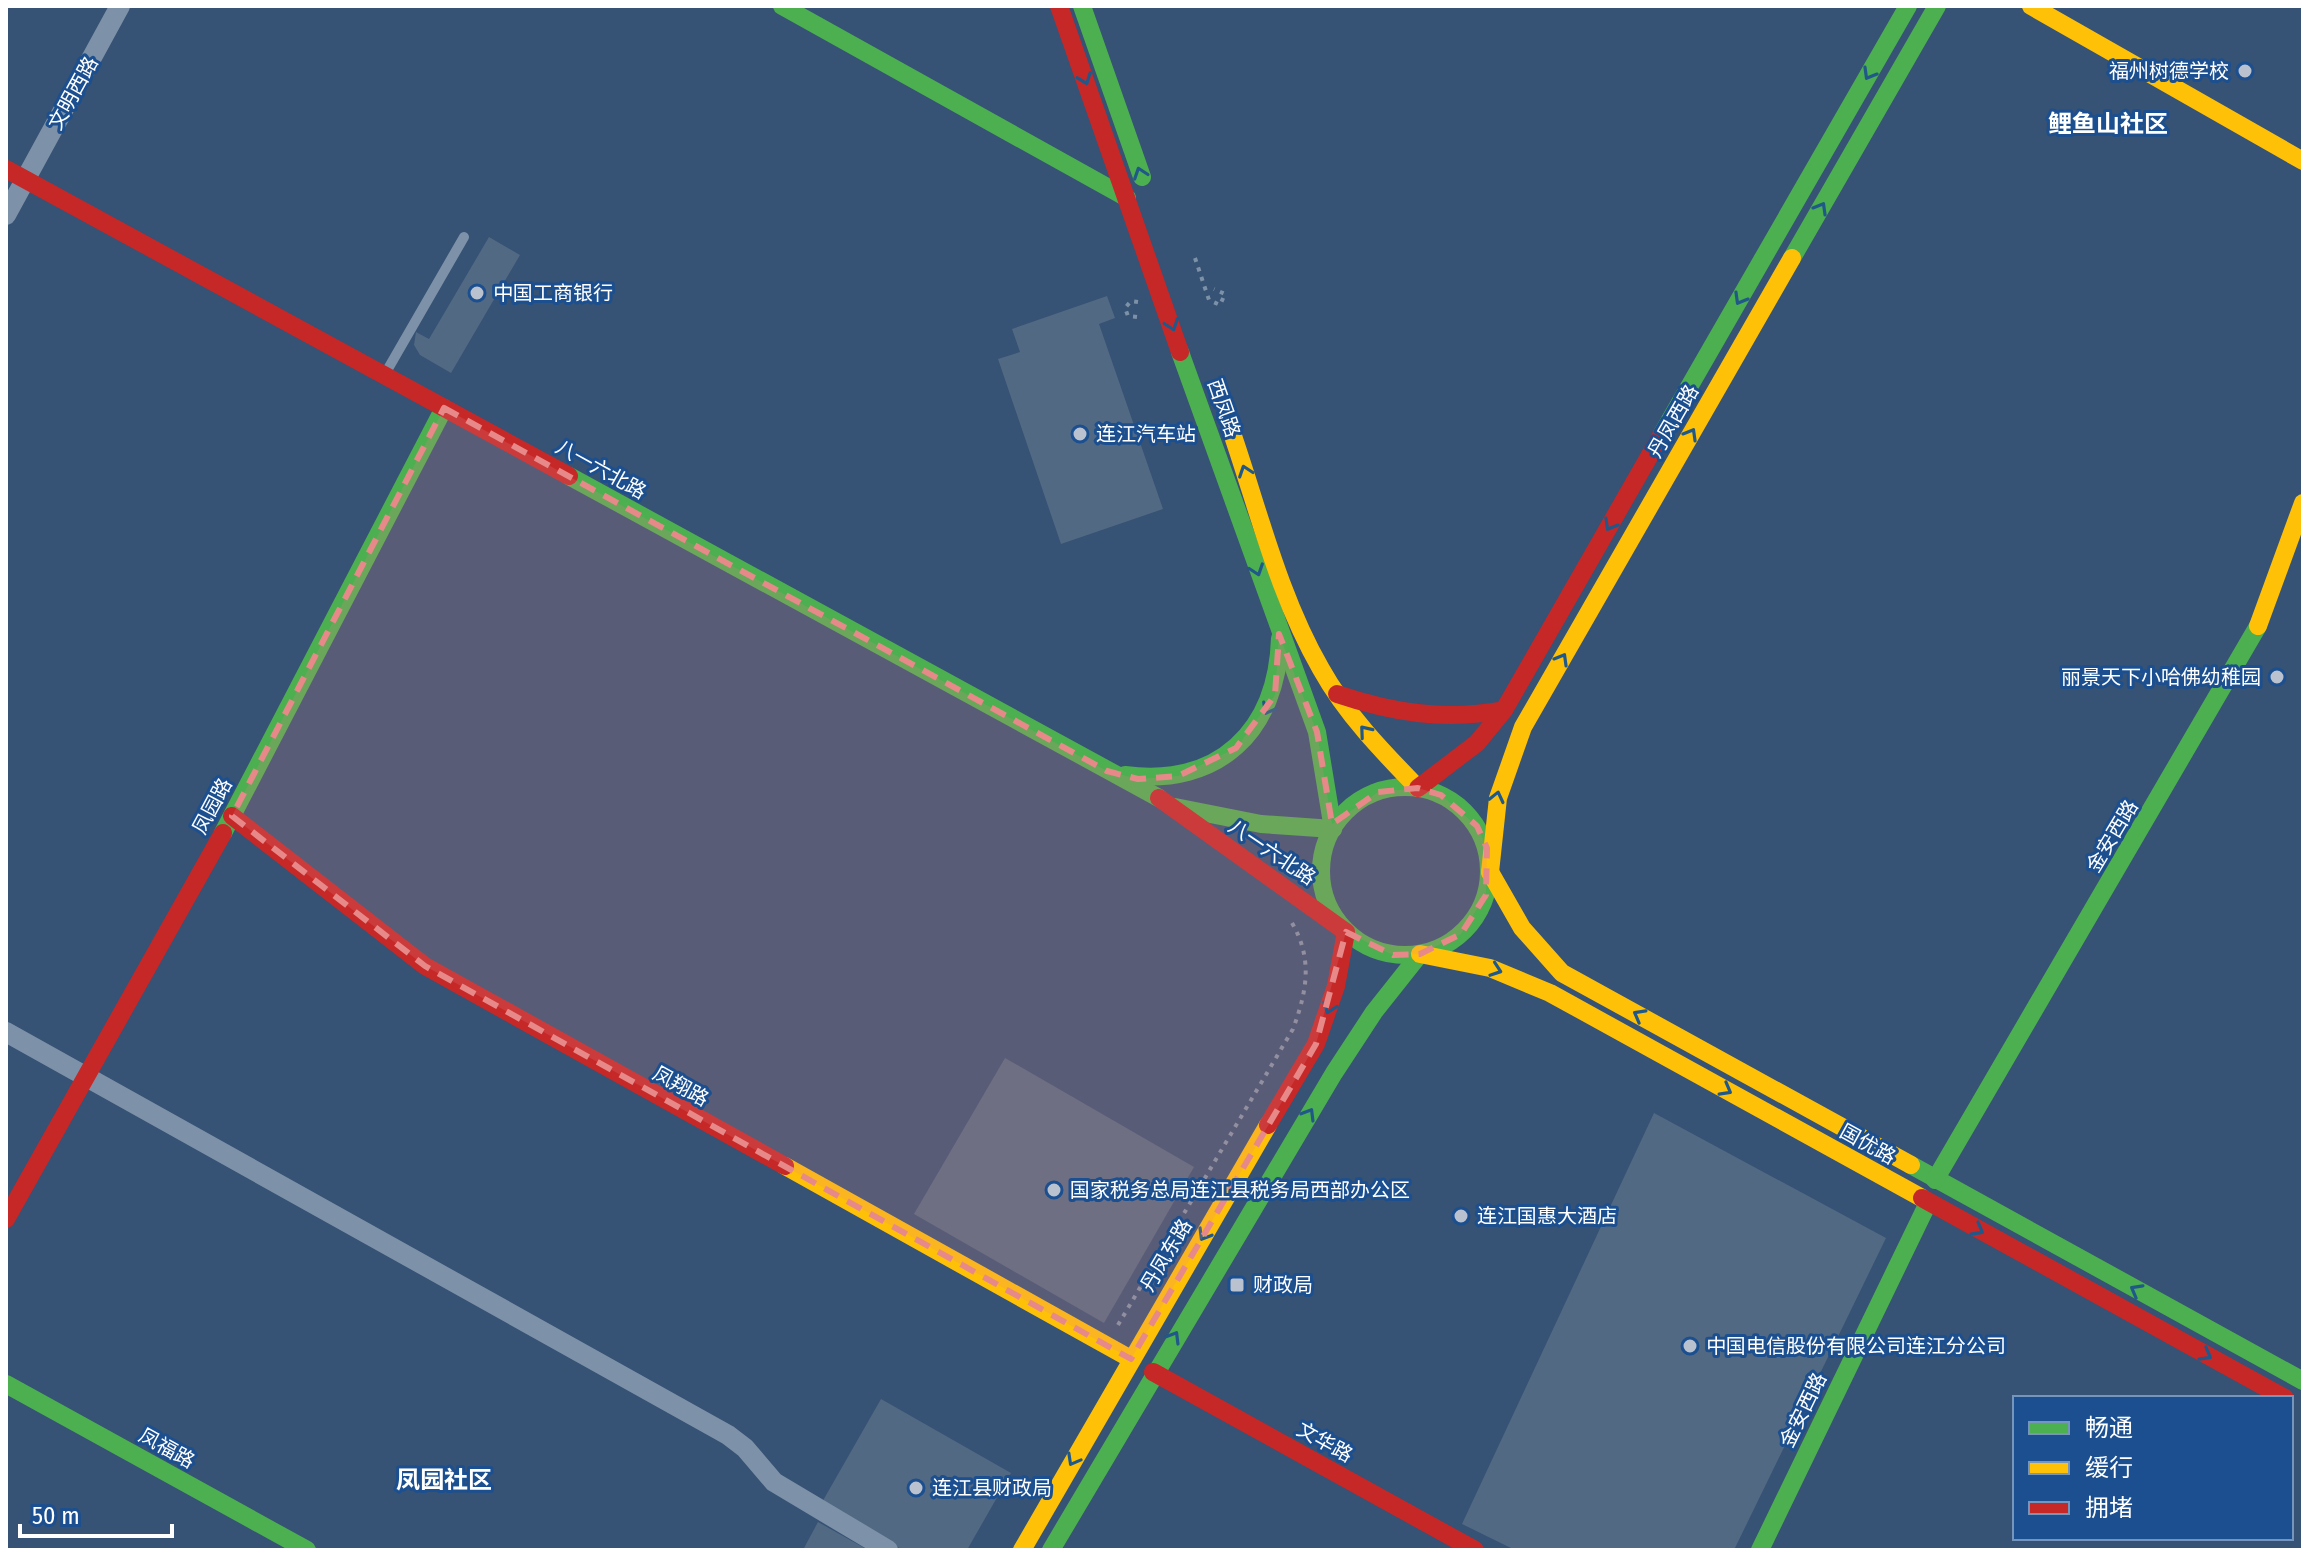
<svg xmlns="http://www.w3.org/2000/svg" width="2309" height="1556" font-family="'Fira Sans Condensed','Noto Sans SC',sans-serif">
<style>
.building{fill:#526984}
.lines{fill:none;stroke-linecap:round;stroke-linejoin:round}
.path{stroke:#7d92a8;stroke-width:4;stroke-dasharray:4 6;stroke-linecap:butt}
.lane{stroke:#7d92a8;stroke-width:10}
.street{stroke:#7d92a8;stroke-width:20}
.fast{stroke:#4caf50;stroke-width:18}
.slow{stroke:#ffc107;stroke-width:18}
.jam{stroke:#c62828;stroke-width:18}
.oneway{stroke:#205989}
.marked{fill:#e88989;fill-opacity:0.2;stroke:#e88989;stroke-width:6;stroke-dasharray:16 10;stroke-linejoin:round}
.poi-dot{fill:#b9c2ce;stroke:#1b4f8f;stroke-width:3}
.labels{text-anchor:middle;stroke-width:6;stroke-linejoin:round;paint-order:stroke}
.poi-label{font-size:20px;fill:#fff;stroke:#1b4f8f;text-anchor:start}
.street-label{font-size:20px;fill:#fff;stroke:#1b4f8f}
.quarter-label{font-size:24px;font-weight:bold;fill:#fff;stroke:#1b4f8f}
</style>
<rect width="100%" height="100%" fill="#365274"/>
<g class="building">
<polygon points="489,237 520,255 451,373 420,355 414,345 416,332 429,339"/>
<polygon points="1107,296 1115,318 1099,324 1163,509 1061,544 998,359 1020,352 1012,329"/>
<polygon points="1005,1058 1194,1167 1104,1323 914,1214"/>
<polygon points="1654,1113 1886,1238 1734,1550 1515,1550 1462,1524"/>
<polygon points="881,1399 1011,1473 967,1550 903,1550 821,1504"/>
<polygon points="818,1522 868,1550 803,1550"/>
</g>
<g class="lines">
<g class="path">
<polyline points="1195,258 1209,300 1220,305 1225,294 1214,289"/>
<polyline points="1137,317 1128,316 1125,308 1131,301 1138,302"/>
<path d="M 1118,1325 L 1293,1029 C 1307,991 1313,959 1292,923"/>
</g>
<polyline class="lane" points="385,374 464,237"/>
<g class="street">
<polyline points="6,215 120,6"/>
<polyline points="6,1032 728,1435 745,1448 774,1482 888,1550"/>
</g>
<g class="fast">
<polyline points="782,6 1127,198"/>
<polyline points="1082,6 1142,177"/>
<polyline points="1792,258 1937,6"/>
<polyline points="1180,352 1317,732 1333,829"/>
<polyline points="1662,434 1908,6"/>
<polyline points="569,476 1159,798"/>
<path d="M 1125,775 C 1219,787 1277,731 1280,638"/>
<circle cx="1405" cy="871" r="84"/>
<polyline points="1175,807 1261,824 1333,829"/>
<polyline points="223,833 444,408"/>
<polyline points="1911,1165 2303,1381"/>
<polyline points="1935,1180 2258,626"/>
<polyline points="6,1384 307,1550"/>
<polyline points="1051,1550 1334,1073 1374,1012 1420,954"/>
<polyline points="1760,1550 1928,1203"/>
</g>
<g class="slow">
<polyline points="2031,6 2303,161"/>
<path d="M 1232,433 C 1259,512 1279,596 1321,669 C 1346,714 1382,751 1418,788"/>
<polyline points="2258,626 2303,503"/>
<polyline points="1490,872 1498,798 1523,727 1792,258"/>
<polyline points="1490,872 1522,928 1562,973 1911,1165"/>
<polyline points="1420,954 1490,968 1550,993 1922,1198"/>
<polyline points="785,1166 1131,1359"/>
<polyline points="1022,1550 1268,1125"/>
</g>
<g class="jam">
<polyline points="1059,6 1180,352"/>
<polyline points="6,169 569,476"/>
<path d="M 1337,694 C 1393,713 1446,721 1504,710"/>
<polyline points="1418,788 1477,743 1504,710 1662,434"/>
<polyline points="1159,798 1346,932 1336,986 1316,1044 1268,1125"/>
<polyline points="232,816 425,966 785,1166"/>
<polyline points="1922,1198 2285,1398"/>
<polyline points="6,1219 223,833"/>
<polyline points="1153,1372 1475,1550"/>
</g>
</g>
<defs><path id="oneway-chevron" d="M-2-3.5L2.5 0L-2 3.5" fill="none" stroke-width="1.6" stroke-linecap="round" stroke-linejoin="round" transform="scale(2)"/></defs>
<g class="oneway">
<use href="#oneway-chevron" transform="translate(1869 74) rotate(120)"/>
<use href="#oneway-chevron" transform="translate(1085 79) rotate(70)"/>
<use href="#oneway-chevron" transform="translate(1140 173) rotate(-109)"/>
<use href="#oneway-chevron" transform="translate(1821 208) rotate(-60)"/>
<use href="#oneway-chevron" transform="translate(1740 299) rotate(120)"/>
<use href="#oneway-chevron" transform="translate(1172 325) rotate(71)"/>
<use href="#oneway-chevron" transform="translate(1691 434) rotate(-60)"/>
<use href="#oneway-chevron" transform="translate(1245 471) rotate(-109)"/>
<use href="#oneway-chevron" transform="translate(1610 525) rotate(120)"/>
<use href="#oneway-chevron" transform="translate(1257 570) rotate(71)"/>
<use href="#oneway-chevron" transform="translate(1562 659) rotate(-60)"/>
<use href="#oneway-chevron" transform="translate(1268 709) rotate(118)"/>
<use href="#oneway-chevron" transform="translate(1365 731) rotate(-130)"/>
<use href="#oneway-chevron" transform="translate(1497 797) rotate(-77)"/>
<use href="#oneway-chevron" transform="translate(1496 970) rotate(19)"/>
<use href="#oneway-chevron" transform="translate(1329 1008) rotate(109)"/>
<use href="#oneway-chevron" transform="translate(1639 1015) rotate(-151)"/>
<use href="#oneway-chevron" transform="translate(1726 1090) rotate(29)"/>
<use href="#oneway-chevron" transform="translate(1309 1114) rotate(-59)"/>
<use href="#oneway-chevron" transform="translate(1978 1230) rotate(29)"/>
<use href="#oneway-chevron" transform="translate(1204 1235) rotate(121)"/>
<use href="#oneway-chevron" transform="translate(2136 1290) rotate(-151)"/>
<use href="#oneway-chevron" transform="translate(1174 1337) rotate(-59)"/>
<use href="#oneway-chevron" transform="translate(2206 1355) rotate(29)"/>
<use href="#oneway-chevron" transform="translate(1073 1460) rotate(119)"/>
</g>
<path class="marked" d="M 444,408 L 1107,771 L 1138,779 L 1178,776 L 1236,748 L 1275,695 L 1279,634 L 1317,732 L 1332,824 L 1378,792 L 1418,788 L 1441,795 L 1477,826 L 1487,848 L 1486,895 L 1461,934 L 1420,954 L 1393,955 L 1346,932 L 1316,1044 L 1131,1359 L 425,966 L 232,816 Z"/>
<g class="poi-dot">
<circle cx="2245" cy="71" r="8"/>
<circle cx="477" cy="293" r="8"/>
<circle cx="1080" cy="434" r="8"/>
<circle cx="2277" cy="677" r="8"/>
<circle cx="1054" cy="1190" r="8"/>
<circle cx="1461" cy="1216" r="8"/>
<rect x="1229" y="1277" width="16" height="16" rx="4"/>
<circle cx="1690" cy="1346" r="8"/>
<circle cx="916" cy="1488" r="8"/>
</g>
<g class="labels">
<g class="poi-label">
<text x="2229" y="78" text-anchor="end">福州树德学校</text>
<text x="493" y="300">中国工商银行</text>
<text x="1096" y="441">连江汽车站</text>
<text x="2261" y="684" text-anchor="end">丽景天下小哈佛幼稚园</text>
<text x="1070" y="1197">国家税务总局连江县税务局西部办公区</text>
<text x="1477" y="1223">连江国惠大酒店</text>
<text x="1253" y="1292">财政局</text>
<text x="1706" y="1353">中国电信股份有限公司连江分公司</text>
<text x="932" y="1495">连江县财政局</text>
</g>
<g class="street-label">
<text transform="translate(73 93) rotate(-61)" y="7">文明西路</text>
<text transform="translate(1224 408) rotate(71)" y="7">西凤路</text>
<text transform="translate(1673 421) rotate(-60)" y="7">丹凤西路</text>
<text transform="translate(601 469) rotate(29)" y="7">八一六北路</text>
<text transform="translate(212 806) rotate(-62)" y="7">凤园路</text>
<text transform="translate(2112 836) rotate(-59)" y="7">金安西路</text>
<text transform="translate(1272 852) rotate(34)" y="7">八一六北路</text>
<text transform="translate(681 1086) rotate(29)" y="7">凤翔路</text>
<text transform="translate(1868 1144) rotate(29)" y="7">国优路</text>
<text transform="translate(1166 1255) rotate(-59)" y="7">丹凤东路</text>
<text transform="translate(1803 1410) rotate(-64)" y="7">金安西路</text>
<text transform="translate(1325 1442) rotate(29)" y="7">文华路</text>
<text transform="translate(167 1448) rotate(29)" y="7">凤福路</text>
</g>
<g class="quarter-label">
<text x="2108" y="132">鲤鱼山社区</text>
<text x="444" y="1488">凤园社区</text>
</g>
</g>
<rect width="2309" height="1556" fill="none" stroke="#ffffff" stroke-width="16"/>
<rect x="2013" y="1396" width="280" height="144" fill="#1b4f8f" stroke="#7695bc" stroke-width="2"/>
<rect x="2029" y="1422" width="40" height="12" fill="#4caf50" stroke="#7695bc" stroke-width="2"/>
<text x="2085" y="1436" font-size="24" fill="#ffffff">畅通</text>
<rect x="2029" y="1462" width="40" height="12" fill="#ffc107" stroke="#7695bc" stroke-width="2"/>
<text x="2085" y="1476" font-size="24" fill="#ffffff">缓行</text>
<rect x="2029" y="1502" width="40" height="12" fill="#c62828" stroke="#7695bc" stroke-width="2"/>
<text x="2085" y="1516" font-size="24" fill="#ffffff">拥堵</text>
<path d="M20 1524v12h152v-12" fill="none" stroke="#ffffff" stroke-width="4"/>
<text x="32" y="1524" font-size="24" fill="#ffffff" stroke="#1b4f8f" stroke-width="6" paint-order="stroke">50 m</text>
</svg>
